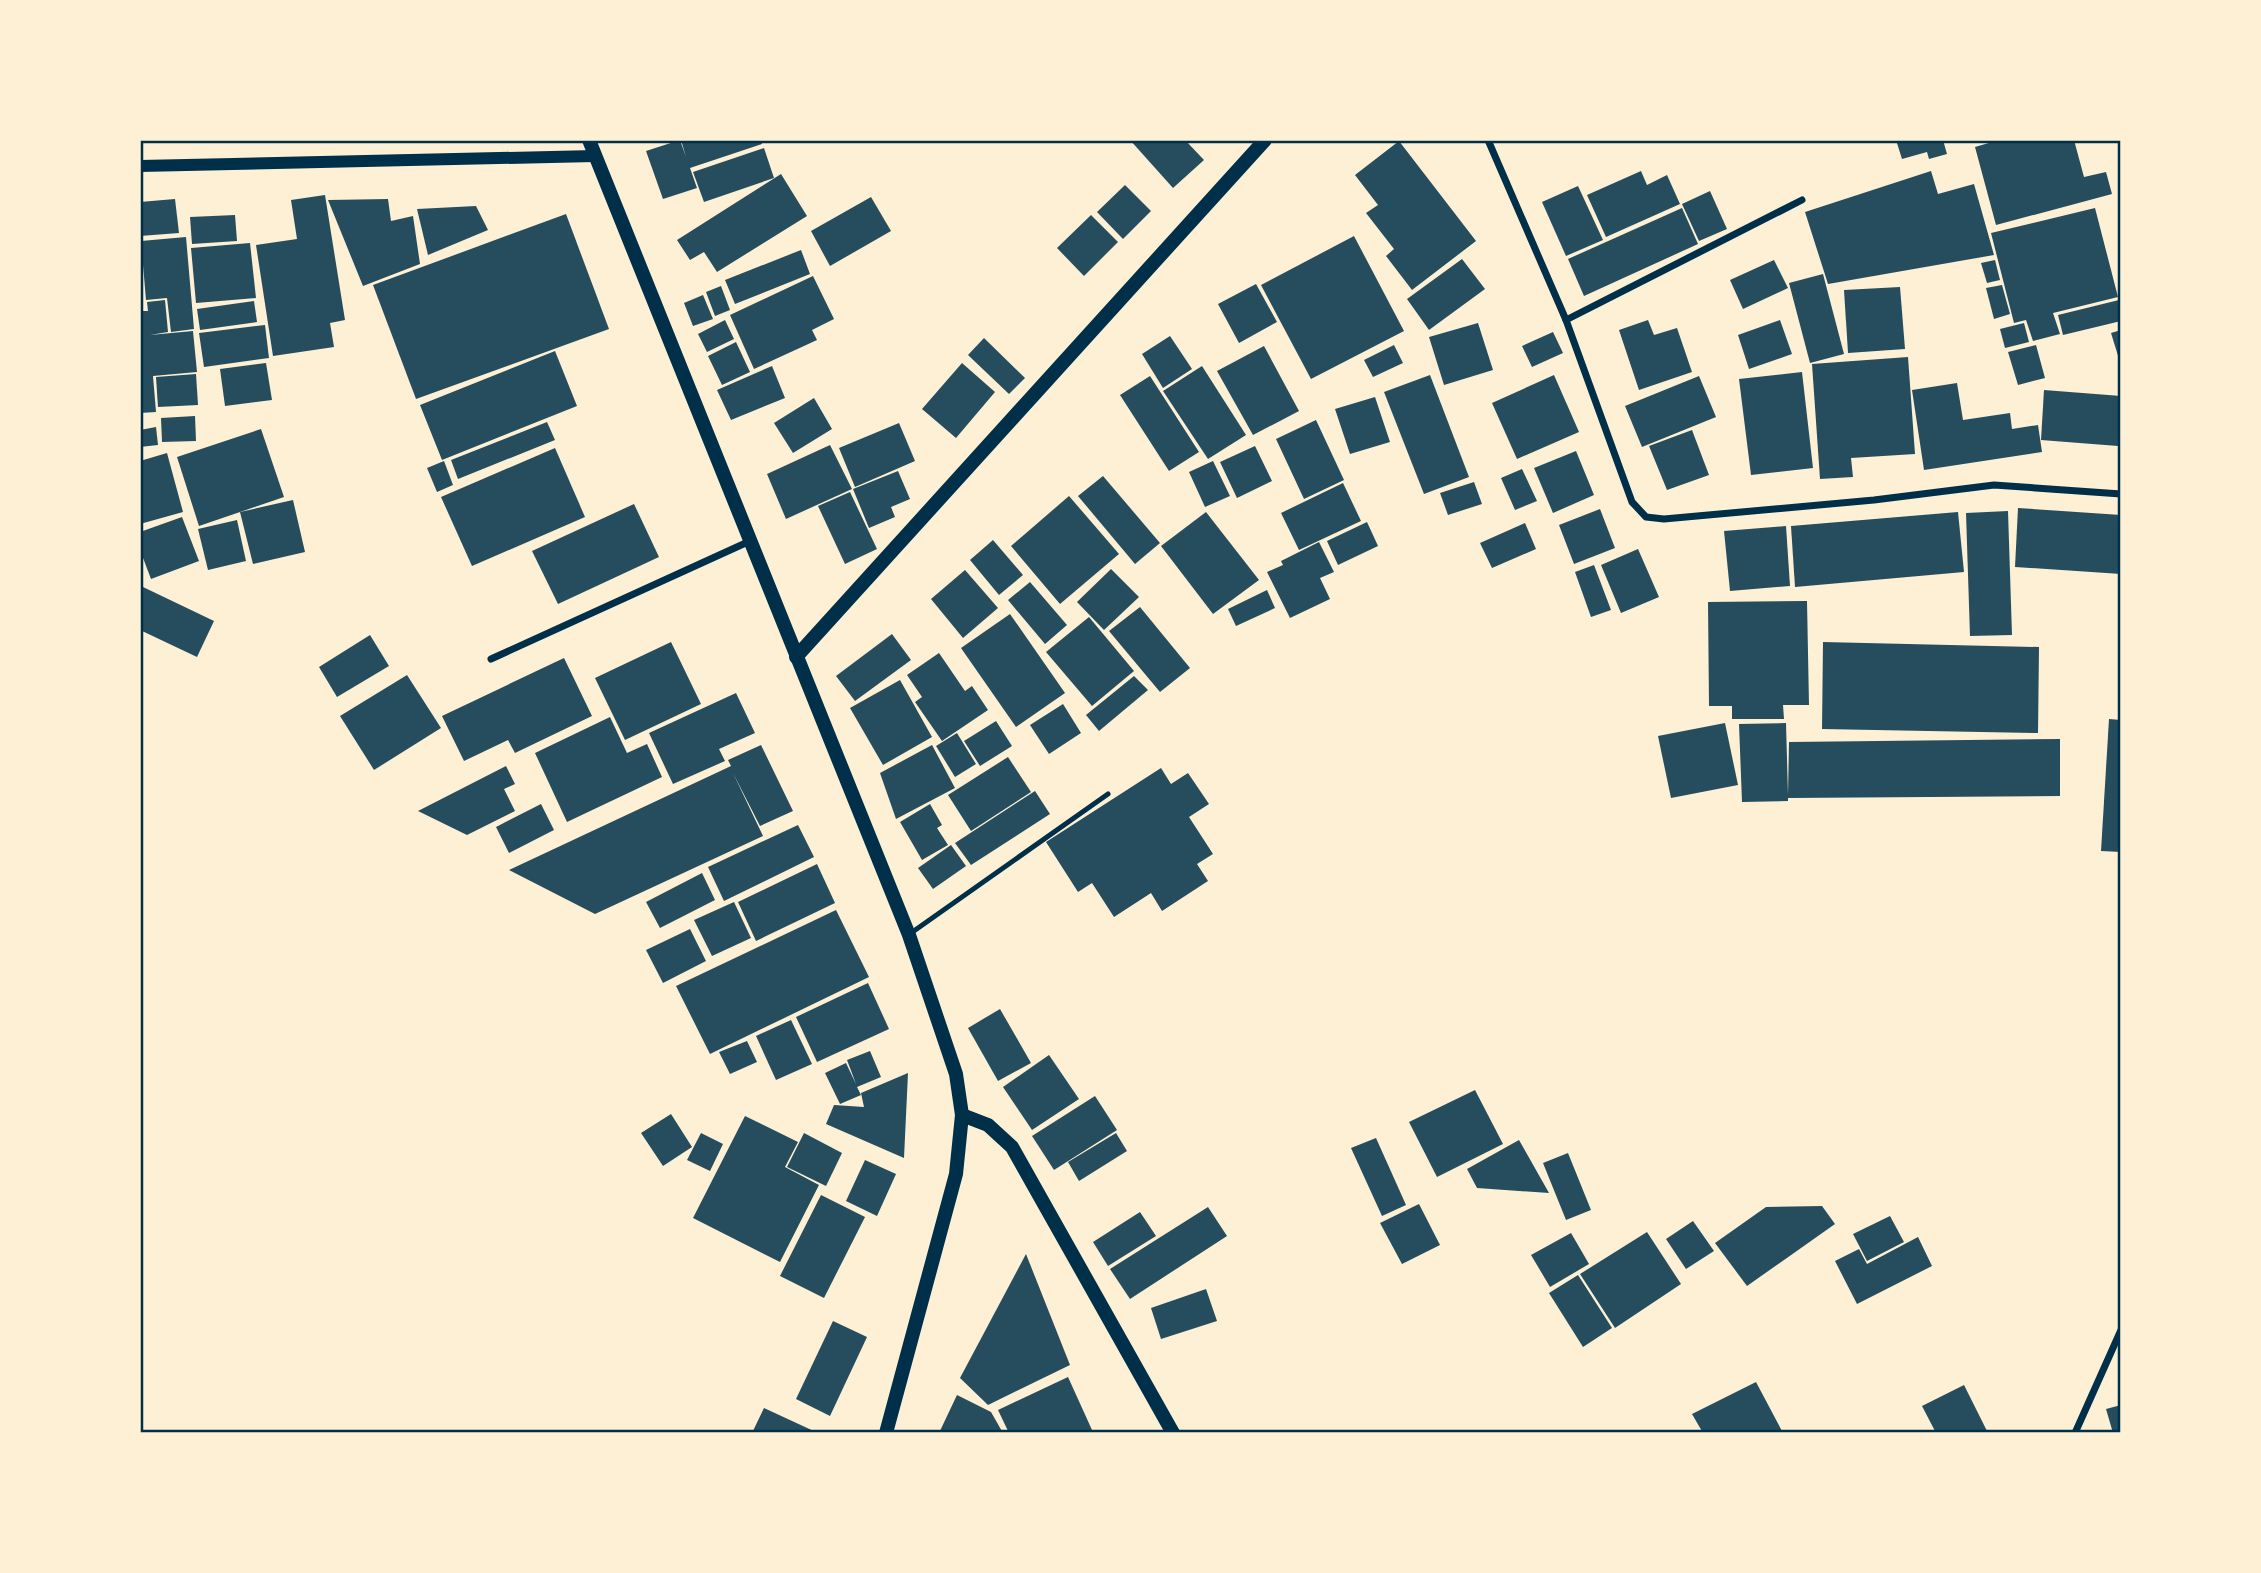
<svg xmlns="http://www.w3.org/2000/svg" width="2261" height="1573" font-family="'Public Sans',sans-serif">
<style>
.building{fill:#264d5e}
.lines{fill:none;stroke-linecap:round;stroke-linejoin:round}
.service{stroke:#003049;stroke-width:5}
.minor{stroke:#003049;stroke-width:7}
.tertiary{stroke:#003049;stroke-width:12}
.secondary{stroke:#003049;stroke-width:14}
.neatline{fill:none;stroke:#003049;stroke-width:2.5}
</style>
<rect width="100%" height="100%" fill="#fdf0d5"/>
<g class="building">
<polygon points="680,140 686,157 681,140 761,140 762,144 690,168 697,188 663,199 646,151"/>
<polygon points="1130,140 1185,140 1204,160 1173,188"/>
<polygon points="1896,140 1943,140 1947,154 1929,159 1927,152 1902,159"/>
<polygon points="1999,140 2074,140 2084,177 2106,172 2112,194 1996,225 1975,147"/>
<polygon points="1399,141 1476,241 1412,290 1386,256 1394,249 1366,213 1378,205 1355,175"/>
<polygon points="764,148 774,178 704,202 693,172"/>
<polygon points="1641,171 1647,185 1667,175 1680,204 1606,237 1587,195"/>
<polygon points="1931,171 1938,194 1974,184 1994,255 1828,284 1805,212"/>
<polygon points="781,174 807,216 717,272 704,252 690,260 677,240"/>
<polygon points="1125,185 1151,211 1123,239 1097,212"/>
<polygon points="1578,186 1603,240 1566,256 1542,202"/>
<polygon points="1710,191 1727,229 1699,241 1682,204"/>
<polygon points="325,195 345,320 330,323 334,347 273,356 256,245 297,239 291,200"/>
<polygon points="871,197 891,231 830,266 811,231"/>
<polygon points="175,199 179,233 140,236 140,202"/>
<polygon points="388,199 391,221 413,216 420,264 363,286 328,200"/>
<polygon points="476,206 488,230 428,255 417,209"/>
<polygon points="1682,208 1698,244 1584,296 1568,259"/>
<polygon points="2095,208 2118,297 2053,313 2060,334 2033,341 2026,320 2014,323 1991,233"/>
<polygon points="566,214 609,329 416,399 373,285"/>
<polygon points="235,215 237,241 192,244 190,217"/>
<polygon points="1091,215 1118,242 1084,276 1057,248"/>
<polygon points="1354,236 1404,331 1311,379 1261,285"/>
<polygon points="186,237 194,329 171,332 167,298 146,300 141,241"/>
<polygon points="250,243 256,298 196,303 191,248"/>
<polygon points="801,250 810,274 735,304 725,280"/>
<polygon points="1462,259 1485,289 1429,330 1407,299"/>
<polygon points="1774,260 1788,288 1743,309 1730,280"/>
<polygon points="1995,260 2000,280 1987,283 1981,263"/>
<polygon points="1823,274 1844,354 1810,363 1789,283"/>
<polygon points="813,276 834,319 812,330 817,340 754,369 730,315"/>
<polygon points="1256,284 1277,322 1239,343 1218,304"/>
<polygon points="2002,285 2010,314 1994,319 1986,288"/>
<polygon points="721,286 730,310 715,316 706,292"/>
<polygon points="1900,287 1905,349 1848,353 1844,290"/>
<polygon points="703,295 713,319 693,326 684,303"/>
<polygon points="165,300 168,332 150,335 193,331 197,372 153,376 156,412 140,413 140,311 148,311 147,302"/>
<polygon points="2119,300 2121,321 2063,335 2058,315"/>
<polygon points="254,301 257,322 200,330 197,309"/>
<polygon points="725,320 734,339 707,352 698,334"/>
<polygon points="1648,320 1654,335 1677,328 1692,372 1639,390 1619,330"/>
<polygon points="1780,320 1792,354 1749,369 1738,335"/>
<polygon points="1478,323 1493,370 1444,385 1429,337"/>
<polygon points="2024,323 2029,342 2005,348 2000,329"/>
<polygon points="265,325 269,358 204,367 199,333"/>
<polygon points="2121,330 2121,358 2119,359 2111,333"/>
<polygon points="1553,332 1563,353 1532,367 1522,346"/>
<polygon points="1170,336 1192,369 1163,388 1142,354"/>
<polygon points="984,338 1025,378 1009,394 968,355"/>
<polygon points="736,342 750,372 722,385 708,356"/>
<polygon points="1394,345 1403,363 1373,377 1364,360"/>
<polygon points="2036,345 2045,378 2018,385 2008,352"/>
<polygon points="1264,346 1299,411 1253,435 1217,371"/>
<polygon points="555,351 577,406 442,460 420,405"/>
<polygon points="1908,357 1915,454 1851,458 1853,477 1820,479 1812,364"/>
<polygon points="266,363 272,400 225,406 220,369"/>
<polygon points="962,363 995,392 956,438 922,409"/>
<polygon points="772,366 785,398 731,420 717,390"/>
<polygon points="1202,366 1246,435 1208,459 1163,391"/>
<polygon points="1802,372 1813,468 1751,475 1739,379"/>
<polygon points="196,374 198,405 158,407 156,377"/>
<polygon points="1430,375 1469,477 1424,494 1384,392"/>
<polygon points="1554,375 1579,432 1517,459 1492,403"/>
<polygon points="1150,376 1199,452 1169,471 1120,395"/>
<polygon points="1699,376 1716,417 1642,447 1625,406"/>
<polygon points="1957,383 1963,420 2010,413 2012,429 2038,425 2042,452 1924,470 1912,390"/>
<polygon points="2044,390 2121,396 2118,446 2041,440"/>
<polygon points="1375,397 1390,442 1350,454 1335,409"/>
<polygon points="814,398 832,429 793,453 774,423"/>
<polygon points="195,416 196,441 162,442 161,418"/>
<polygon points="1316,420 1344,480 1304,499 1276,439"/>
<polygon points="547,422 555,440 458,479 451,460"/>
<polygon points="899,423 915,461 855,487 839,448"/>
<polygon points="156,427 158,445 140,447 140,430"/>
<polygon points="261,429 284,497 199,526 177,457"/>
<polygon points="1692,430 1709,475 1667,490 1649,446"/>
<polygon points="830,445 852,489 786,519 767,474"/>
<polygon points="1255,446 1272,481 1237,498 1220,462"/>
<polygon points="555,448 585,517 472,566 441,497"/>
<polygon points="1576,451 1594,495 1553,513 1534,468"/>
<polygon points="167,453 183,512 140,524 140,461"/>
<polygon points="444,461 453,485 437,492 427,468"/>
<polygon points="1213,461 1230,496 1205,507 1189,472"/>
<polygon points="1522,469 1537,501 1515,510 1501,478"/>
<polygon points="898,471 910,499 891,507 895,517 869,528 853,489"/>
<polygon points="1103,476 1160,543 1135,564 1078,496"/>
<polygon points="1474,482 1482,504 1448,515 1440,493"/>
<polygon points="1343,483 1361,521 1299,550 1281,513"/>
<polygon points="850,492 877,549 845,564 818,506"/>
<polygon points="1069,496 1119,554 1060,604 1011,546"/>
<polygon points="293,500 305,552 253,564 240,512"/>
<polygon points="634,504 659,557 558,604 532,551"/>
<polygon points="2018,508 2121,515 2121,574 2015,567"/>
<polygon points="1600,509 1615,548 1574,564 1559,525"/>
<polygon points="2008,511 2012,635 1970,636 1966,513"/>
<polygon points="1206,512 1259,580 1213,614 1161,546"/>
<polygon points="1958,512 1964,572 1795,587 1791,526"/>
<polygon points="182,517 199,561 151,579 140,550 140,532"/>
<polygon points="237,520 246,561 208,570 198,529"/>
<polygon points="1367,522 1378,546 1338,565 1327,541"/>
<polygon points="1525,523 1536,549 1492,568 1480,543"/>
<polygon points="1786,526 1790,586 1730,591 1724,531"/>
<polygon points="993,540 1023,575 999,595 970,560"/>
<polygon points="1319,542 1334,572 1320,578 1330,599 1290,618 1267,572 1283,565 1281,561"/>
<polygon points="1638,549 1659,597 1621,613 1601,565"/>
<polygon points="1594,565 1611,610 1591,617 1575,572"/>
<polygon points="1111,569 1139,597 1104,630 1077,602"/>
<polygon points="965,570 998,608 963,638 931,599"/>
<polygon points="140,581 143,587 214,621 197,657 140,630"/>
<polygon points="1030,582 1067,625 1045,644 1008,600"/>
<polygon points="1267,590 1275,608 1236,626 1228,609"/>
<polygon points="1807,601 1809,705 1783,705 1784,719 1732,719 1732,706 1709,706 1708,602"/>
<polygon points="1140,607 1190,668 1160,692 1109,631"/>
<polygon points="1010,614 1065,693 1016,727 961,648"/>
<polygon points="1089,617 1134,671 1092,706 1046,652"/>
<polygon points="892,634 911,660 855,701 836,676"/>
<polygon points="370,635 389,666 337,697 319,667"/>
<polygon points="671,642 701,704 625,740 595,678"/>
<polygon points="1823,642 2039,647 2038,733 1822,729"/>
<polygon points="939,653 965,691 972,686 988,710 942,741 915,702 922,697 907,675"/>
<polygon points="564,658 592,716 515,753 508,740 464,761 442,716"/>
<polygon points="407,675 441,728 374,770 340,716"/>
<polygon points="1134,676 1148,690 1099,731 1086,715"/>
<polygon points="900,680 932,737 883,765 850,708"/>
<polygon points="736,693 755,733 719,749 725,761 673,784 649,733"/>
<polygon points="1063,704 1081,733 1049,754 1030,725"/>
<polygon points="610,717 627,753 647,744 662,777 567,822 535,753"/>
<polygon points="2109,719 2121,720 2121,852 2101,851"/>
<polygon points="996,721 1012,746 980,766 964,741"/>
<polygon points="1725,723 1738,785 1671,798 1658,736"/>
<polygon points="1786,723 1788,795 1789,742 2060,739 2060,796 1788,798 1788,801 1742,802 1739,724"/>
<polygon points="957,733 976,764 955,777 936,746"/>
<polygon points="761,745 793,811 760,826 733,773 763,836 595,914 509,870 731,766 728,760"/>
<polygon points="932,745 955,788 896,819 880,773"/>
<polygon points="1008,757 1031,792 971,831 948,795"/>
<polygon points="506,766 515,784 504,789 515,811 467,835 418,811"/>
<polygon points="1161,768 1171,784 1188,773 1209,804 1189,817 1213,854 1197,864 1208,881 1162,911 1151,893 1114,917 1092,883 1078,892 1046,842"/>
<polygon points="1035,791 1050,814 971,865 955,843"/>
<polygon points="541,804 554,830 509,853 496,827"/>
<polygon points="930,804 942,825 937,828 948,845 922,860 900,822"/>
<polygon points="798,825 814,857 724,901 708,867"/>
<polygon points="951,845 966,866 933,889 918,868"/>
<polygon points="817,864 835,903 756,941 738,902"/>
<polygon points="702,873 715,900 660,928 646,902"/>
<polygon points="734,902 751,938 712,956 694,920"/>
<polygon points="836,910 869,977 710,1054 676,986"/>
<polygon points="690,929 706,961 663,983 646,950"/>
<polygon points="868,983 889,1029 817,1062 796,1017"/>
<polygon points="1000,1009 1031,1063 998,1081 968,1028"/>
<polygon points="791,1020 812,1064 776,1080 756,1036"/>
<polygon points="747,1041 757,1062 730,1074 719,1052"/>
<polygon points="870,1051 881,1077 857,1087 861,1095 840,1104 825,1073 846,1063 856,1084 847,1060"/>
<polygon points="1049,1055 1079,1099 1032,1130 1003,1087"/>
<polygon points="908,1073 904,1158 826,1124 834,1105 864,1107 861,1093"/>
<polygon points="1475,1090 1503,1144 1437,1177 1409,1122"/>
<polygon points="1095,1096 1117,1130 1054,1170 1032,1136"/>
<polygon points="671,1114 692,1147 663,1166 641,1133"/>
<polygon points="745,1116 798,1142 785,1167 819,1185 780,1262 693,1218"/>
<polygon points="701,1133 723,1144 710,1171 687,1160"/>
<polygon points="804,1133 842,1153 826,1186 787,1167"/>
<polygon points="1116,1133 1127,1151 1079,1181 1068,1162"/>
<polygon points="1376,1138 1406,1205 1382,1216 1351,1148"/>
<polygon points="1519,1140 1549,1193 1477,1188 1467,1169"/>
<polygon points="1568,1153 1591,1210 1566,1220 1543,1163"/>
<polygon points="865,1160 896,1174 877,1216 846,1201"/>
<polygon points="821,1195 865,1217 824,1298 780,1276"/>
<polygon points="1419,1204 1440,1245 1402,1264 1380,1223"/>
<polygon points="1822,1206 1835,1224 1747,1286 1715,1243 1766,1207"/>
<polygon points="1208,1207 1227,1236 1130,1299 1110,1269"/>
<polygon points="1140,1212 1156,1236 1108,1266 1093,1242"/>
<polygon points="1890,1216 1904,1242 1867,1261 1853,1234"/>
<polygon points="1693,1221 1714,1251 1686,1269 1666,1239"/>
<polygon points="1647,1232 1681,1284 1615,1328 1580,1274"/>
<polygon points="1571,1233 1589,1264 1550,1287 1531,1255"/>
<polygon points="1918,1237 1932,1266 1857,1304 1835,1261 1859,1249 1867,1264"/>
<polygon points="1026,1254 1070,1365 988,1405 960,1378"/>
<polygon points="1578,1275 1612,1328 1583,1347 1549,1293"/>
<polygon points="1206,1289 1217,1321 1161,1339 1151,1308"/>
<polygon points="833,1321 867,1337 830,1416 796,1399"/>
<polygon points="1068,1377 1092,1430 1086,1433 1009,1433 998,1410"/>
<polygon points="1756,1382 1783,1433 1703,1433 1692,1414"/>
<polygon points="1964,1385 1988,1433 1936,1433 1922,1406"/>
<polygon points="957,1395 991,1412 1003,1433 939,1433"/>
<polygon points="2121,1405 2121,1433 2113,1433 2106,1409"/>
<polygon points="764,1408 818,1433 752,1433"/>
</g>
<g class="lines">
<polyline class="service" points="911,933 1108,794"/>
<g class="minor">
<polyline points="1488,140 1566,320 1632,502 1646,517 1664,519 1874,500 1994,485 2121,494"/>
<polyline points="1566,320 1802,200"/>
<polyline points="491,659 750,541"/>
<polyline points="2075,1433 2121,1330"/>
</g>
<polyline class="tertiary" points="140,166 595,156"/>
<g class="secondary">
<polyline points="589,140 909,935 956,1074 962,1115 956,1174 886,1433"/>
<polyline points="796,657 1265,140"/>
<polyline points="962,1115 988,1125 1012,1147 1173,1433"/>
</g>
</g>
<rect width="2261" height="1573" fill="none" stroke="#fdf0d5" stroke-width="284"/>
<rect x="142" y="142" width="1977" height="1289" class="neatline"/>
</svg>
